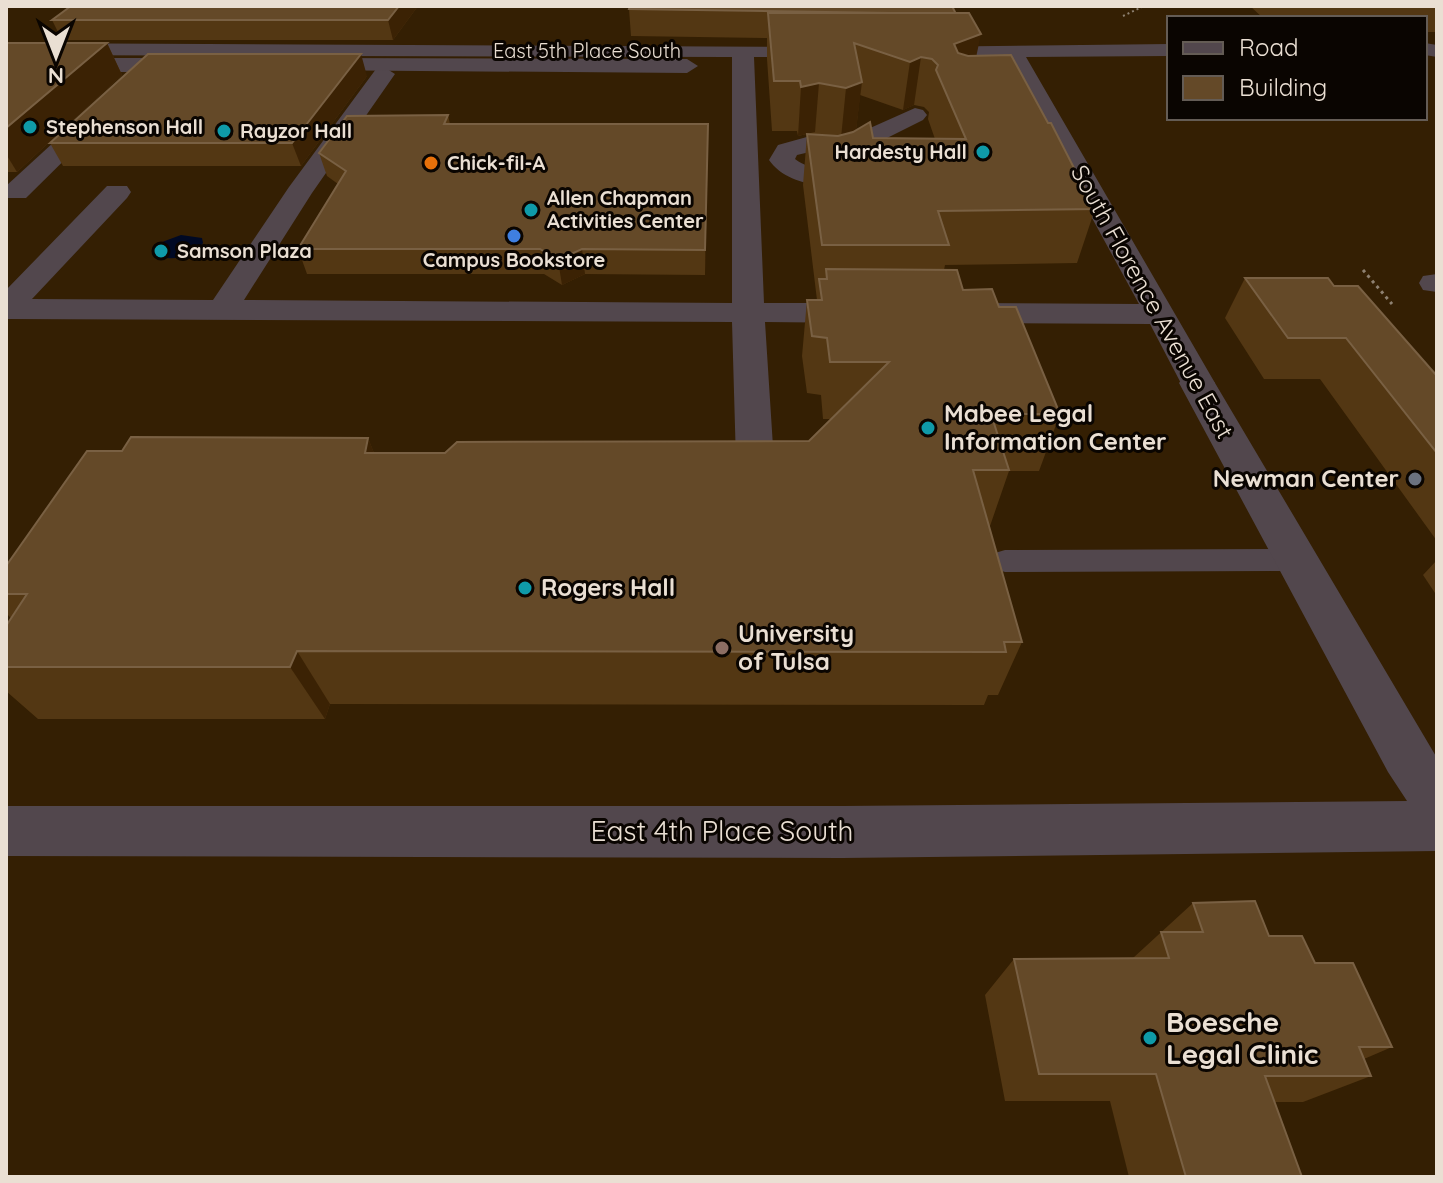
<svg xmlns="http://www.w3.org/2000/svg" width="1443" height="1183" font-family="Quicksand,sans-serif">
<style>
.built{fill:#341f03;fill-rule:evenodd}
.water{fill:#000924}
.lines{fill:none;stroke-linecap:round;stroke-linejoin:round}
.path-far1{stroke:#8e8171;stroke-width:2;stroke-dasharray:2 3;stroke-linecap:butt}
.path{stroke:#8e8171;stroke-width:3;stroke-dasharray:3 4;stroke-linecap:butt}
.service{fill:#52474d;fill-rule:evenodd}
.pedestrian{fill:#52474d;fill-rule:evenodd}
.minor{fill:#52474d;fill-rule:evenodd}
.wall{fill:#533713;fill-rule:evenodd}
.shaded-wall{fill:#3b2204}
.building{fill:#644928;stroke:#796043;stroke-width:2}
.culture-dot{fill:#0f9aa8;stroke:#0a0501;stroke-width:3}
.food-dot{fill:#e8710a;stroke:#0a0501;stroke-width:3}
.shop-dot{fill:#3f7fe0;stroke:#0a0501;stroke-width:3}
.worship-dot{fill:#6b7280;stroke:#0a0501;stroke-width:3}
.education-dot{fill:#8d6e63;stroke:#0a0501;stroke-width:3}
.labels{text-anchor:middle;stroke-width:6;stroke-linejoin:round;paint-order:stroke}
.far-street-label{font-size:20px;fill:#eadfd3;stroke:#0a0501}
.far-poi-label{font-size:20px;font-weight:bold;fill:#eadfd3;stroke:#0a0501;text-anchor:start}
.street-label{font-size:24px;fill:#eadfd3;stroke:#0a0501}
.poi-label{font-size:24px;font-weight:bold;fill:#eadfd3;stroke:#0a0501;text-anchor:start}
.near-street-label{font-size:28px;fill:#eadfd3;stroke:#0a0501}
.near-poi-label{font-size:28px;font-weight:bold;fill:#eadfd3;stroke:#0a0501;text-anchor:start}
</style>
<rect width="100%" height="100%" fill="#271703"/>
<path class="built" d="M 6,6 L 1437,6 L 1437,1177 L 6,1177 ZM 1169,18 L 1425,18 L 1425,118 L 1169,118 Z"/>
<path class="water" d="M 181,235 L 202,238 L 203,243 C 192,259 168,262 152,254 L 154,245 Z"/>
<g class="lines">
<polyline class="path-far1" points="1123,16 1144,6"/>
<polyline class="path" points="1363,270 1392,304"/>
<polygon class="service" points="1296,549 1306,552 1311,560 1306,568 1296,571 1005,572 995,569 990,561 995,553 1005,550"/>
<g class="pedestrian">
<polygon points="6,43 835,47 839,51 835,55 828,57 754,57 764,303 864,303 875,306 880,313 875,320 864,323 765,322 774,462 769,471 755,475 741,471 736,462 732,322 6,319 6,290 107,186 127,186 131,192 127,198 32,299 213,300 289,187 376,69 384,67 395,74 312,193 244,300 732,303 732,57 6,55"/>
<polygon points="1425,43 1437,45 1437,57 1425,55"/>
<polygon points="1169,44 1169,56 1026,57 1215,383 1209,391 1197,394 1185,391 1150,324 960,323 949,320 944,313 949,306 960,303 1139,304 1004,57 916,57 909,55 905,51 909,47"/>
<polygon points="98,107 106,109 110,114 106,119 26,198 6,198 6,186 90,109"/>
<path d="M 915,108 L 923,110 L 927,115 L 923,120 L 861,151 L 868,159 L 867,165 C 846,196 788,188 769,160 L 778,145 L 814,135 L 841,141 ZM 814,151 L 836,155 L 842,162 C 826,171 810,170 795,159 L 797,155 Z"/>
</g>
<g class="minor">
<polygon points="6,58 197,58 208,65 197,72 6,72"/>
<polygon points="306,58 687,59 698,66 687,73 298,70 295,65"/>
<polygon points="1437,274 1437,292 1423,290 1419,283 1423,276"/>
<polygon points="1197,372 1209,375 1215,383 1437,758 1437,851 842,858 6,856 6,806 842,806 1407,801 1388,772 1179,383 1185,375"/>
</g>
</g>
<g class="wall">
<polygon points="418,6 393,40 62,40 52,20"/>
<path d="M 952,6 L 977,56 L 1095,209 L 1077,263 L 945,265 L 944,270 L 963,290 L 999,307 L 1060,414 L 1039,471 L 1009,471 L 990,526 L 989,527 L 1022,642 L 998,695 L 988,695 L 984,705 L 330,704 L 325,719 L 38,719 L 6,691 L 6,626 L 11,618 L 6,613 L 6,566 L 122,451 L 368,438 L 374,453 L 445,453 L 809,441 L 832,419 L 823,419 L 821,395 L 807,393 L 802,356 L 807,300 L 817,300 L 803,185 L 807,134 L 798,136 L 797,131 L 772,131 L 767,59 L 767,38 L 631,36 L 629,9 ZM 860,95 L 903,110 L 914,105 L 924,107 L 929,112 L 928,119 L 935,139 L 873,138 L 856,130 Z"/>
<polygon points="1250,6 1437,6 1437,32 1425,32 1425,18 1263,18"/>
<polygon points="6,43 107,43 122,75 17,172 6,172"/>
<polygon points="367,76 301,166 63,166 50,143"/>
<polygon points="448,115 450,124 708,147 705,275 585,274 562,285 544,274 307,274 298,249 338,184 327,176 319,153"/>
<polygon points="1245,278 1334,286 1437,376 1437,541 1320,379 1264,379 1225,318"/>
<polygon points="1437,560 1437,596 1423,575"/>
<polygon points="1193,903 1269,936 1315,963 1392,1047 1364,1059 1371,1076 1303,1102 1275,1102 1302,1177 1129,1177 1110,1101 1005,1101 985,995 1014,959 1133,958"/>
</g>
<g class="shaded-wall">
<polygon points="399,6 418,6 393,40 388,20"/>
<polygon points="981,34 971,81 954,44"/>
<polygon points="107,43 122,75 17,172 6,154 6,128"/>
<polygon points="361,54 367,76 301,166 292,143"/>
<polygon points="921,57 914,105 903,110 910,62"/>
<polygon points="862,82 856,131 841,138 846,88"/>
<polygon points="819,83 815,132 798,136 801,87"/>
<polygon points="708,124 708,147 705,275 705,250"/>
<polygon points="582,249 585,274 562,285 558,260"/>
<polygon points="368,438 391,495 365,453"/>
<polygon points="297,651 330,704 325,719 290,667"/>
</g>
<g class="building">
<polygon points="71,6 399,6 388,20 52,20"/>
<polygon points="630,6 952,6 956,14 629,9"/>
<polygon points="768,13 969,13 981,34 954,44 958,53 968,56 1011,55 1048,123 1051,123 1095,209 938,211 949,245 822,245 807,134 838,136 853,132 870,122 873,138 966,139 936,70 938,65 932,59 921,57 910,62 854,43 862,82 846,88 819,83 801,87 800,81 774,81"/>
<polygon points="6,43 107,43 6,128"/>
<polygon points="148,54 361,54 292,143 50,143"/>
<polygon points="448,115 444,124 708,124 705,250 582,249 558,260 540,249 298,249 346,171 319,153 347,116"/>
<polygon points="826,269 957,270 963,290 992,289 999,307 1016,307 1060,414 991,414 1009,470 973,470 1022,642 1004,642 1006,652 297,651 290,667 6,667 6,626 27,594 6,594 6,566 87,451 122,451 131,437 368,438 365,453 445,453 457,442 809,441 889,362 830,362 827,338 812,336 807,300 822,300 819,279 827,279"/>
<polygon points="1245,278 1328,278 1334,286 1358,286 1437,376 1437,453 1346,338 1288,338"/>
<polygon points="1255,901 1269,936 1302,936 1315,963 1353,963 1392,1047 1359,1047 1371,1076 1265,1076 1302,1177 1186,1177 1156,1074 1039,1074 1014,959 1169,958 1161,932 1203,932 1193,903"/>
</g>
<g class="culture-dot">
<circle cx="30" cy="127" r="8"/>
<circle cx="224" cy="131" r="8"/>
<circle cx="983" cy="152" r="8"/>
<circle cx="531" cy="210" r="8"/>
<circle cx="161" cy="251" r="8"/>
<circle cx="928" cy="428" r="8"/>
<circle cx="525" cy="588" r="8"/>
<circle cx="1150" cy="1038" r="8"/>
</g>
<circle class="food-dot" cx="431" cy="163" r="8"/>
<circle class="shop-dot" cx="514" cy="236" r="8"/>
<circle class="worship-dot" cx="1415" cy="479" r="8"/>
<circle class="education-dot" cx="722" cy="648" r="8"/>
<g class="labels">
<g class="far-street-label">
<text x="587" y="58">East 5th Place South</text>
</g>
<g class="far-poi-label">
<text x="46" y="134">Stephenson Hall</text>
<text x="240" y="138">Rayzor Hall</text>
<text x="967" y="159" text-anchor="end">Hardesty Hall</text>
<text x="447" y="170">Chick-fil-A</text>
<text x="547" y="205">Allen Chapman<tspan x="547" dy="23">Activities Center</tspan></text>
<text x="177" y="258">Samson Plaza</text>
<text x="514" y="267" text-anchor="middle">Campus Bookstore</text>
</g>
<g class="street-label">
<text transform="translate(1152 302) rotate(61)" y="8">South Florence Avenue East</text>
</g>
<g class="poi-label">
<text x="944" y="422">Mabee Legal<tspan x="944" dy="28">Information Center</tspan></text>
<text x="1399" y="487" text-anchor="end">Newman Center</text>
<text x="541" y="596">Rogers Hall</text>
<text x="738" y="642">University<tspan x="738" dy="28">of Tulsa</tspan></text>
</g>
<g class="near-street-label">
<text x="722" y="841">East 4th Place South</text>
</g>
<g class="near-poi-label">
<text x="1166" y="1032">Boesche<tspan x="1166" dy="32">Legal Clinic</tspan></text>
</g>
</g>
<rect width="1443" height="1183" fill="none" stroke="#eadfd3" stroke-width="16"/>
<rect x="1167" y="16" width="260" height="104" fill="#0a0501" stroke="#645c55" stroke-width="2"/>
<rect x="1183" y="42" width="40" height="12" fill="#52474d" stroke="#645c55" stroke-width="2"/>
<text x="1239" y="56" font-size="24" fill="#eadfd3">Road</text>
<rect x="1183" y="76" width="40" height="24" fill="#644928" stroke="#645c55" stroke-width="2"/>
<text x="1239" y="96" font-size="24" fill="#eadfd3">Building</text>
<g transform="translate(56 56) rotate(180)" stroke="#0a0501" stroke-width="6" paint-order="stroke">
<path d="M0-6L14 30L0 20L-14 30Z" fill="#eadfd3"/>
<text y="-12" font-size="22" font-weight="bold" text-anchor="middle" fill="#eadfd3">N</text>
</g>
</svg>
